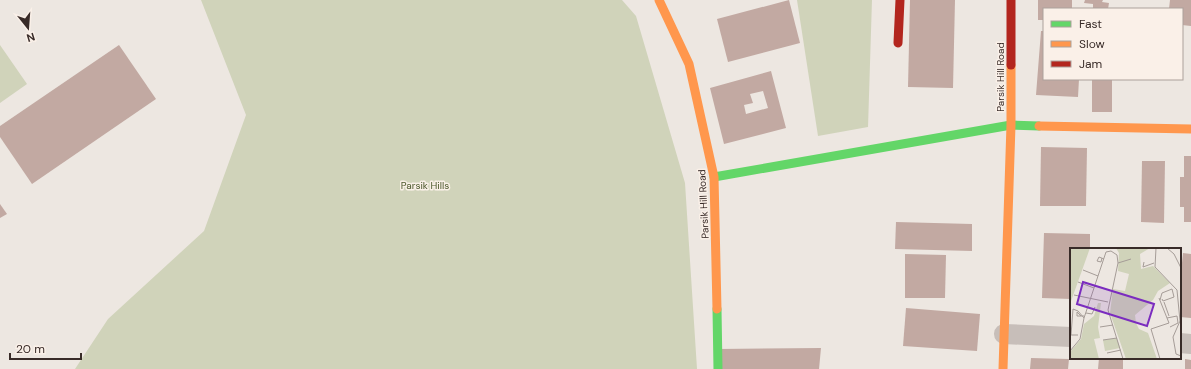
<svg xmlns="http://www.w3.org/2000/svg" width="1191" height="369" font-family="'DM Sans',sans-serif">
<style>
.green{fill:#d0d3ba}
.building{fill:#c2a9a2;fill-rule:evenodd}
.lines{fill:none;stroke-linecap:round;stroke-linejoin:round}
.street{stroke:#c7beb9;stroke-width:20}
.fast{stroke:#63d668;stroke-width:9}
.slow{stroke:#ff974d;stroke-width:9}
.jam{stroke:#b3261e;stroke-width:9}
.labels{text-anchor:middle;stroke-width:3;stroke-linejoin:round;paint-order:stroke}
.street-label{font-size:10px;fill:#382b28;stroke:#faf0e8}
.park-label{font-size:10px;fill:#4a572a;stroke:#faf0e8}
.inset-road{fill:none;stroke:#a59c97;stroke-width:1}
.view{fill:#7b2cbf;fill-opacity:0.15;stroke:#7b2cbf;stroke-width:2}
.inset-edge{fill:none;stroke:#382b28;stroke-width:2}
</style>
<rect width="100%" height="100%" fill="#ede7e1"/>
<g class="green">
<polygon points="201,0 622,0 636,16 685,183 697,369 75,369 108,319 204,231 246,115"/>
<polygon points="797,0 872,0 868,127 818,136"/>
<polygon points="0,45 27,84 0,103"/>
</g>
<g class="building">
<polygon points="789,0 800,43 728,62 717,19"/>
<polygon points="910,0 955,0 953,88 908,87"/>
<polygon points="1038,0 1072,0 1072,9 1044,9 1044,20 1038,20"/>
<polygon points="1085,0 1103,0 1102,2 1109,3 1108,9 1093,9 1093,4 1084,3"/>
<polygon points="1170,0 1191,0 1191,26 1182,25 1182,9 1169,9"/>
<polygon points="1041,31 1044,31 1044,79 1079,79 1078,97 1036,95"/>
<polygon points="119,45 156,99 32,184 0,137 0,126"/>
<path d="M 771,71 L 786,128 L 724,144 L 710,88 ZM 763,91 L 768,108 L 746,114 L 744,105 L 753,103 L 750,94 Z"/>
<rect x="1092" y="79" width="20" height="33"/>
<polygon points="1041,147 1087,148 1086,206 1040,206"/>
<polygon points="1184,156 1191,156 1191,222 1184,222 1184,207 1180,207 1180,177 1184,177"/>
<polygon points="1142,161 1165,161 1164,223 1141,222"/>
<polygon points="0,204 7,214 0,218"/>
<polygon points="896,222 972,224 972,251 895,249"/>
<polygon points="1044,233 1090,234 1090,249 1071,249 1071,299 1042,298"/>
<polygon points="1183,253 1191,254 1191,318 1180,317 1180,282"/>
<polygon points="905,254 946,255 945,298 905,298"/>
<polygon points="906,308 980,314 977,351 903,346"/>
<polygon points="821,348 819,369 718,369 718,349"/>
<polygon points="1031,358 1069,359 1068,369 1030,369"/>
<polygon points="1099,358 1123,358 1123,369 1098,369"/>
<polygon points="1185,359 1191,360 1191,369 1185,369"/>
</g>
<g class="lines">
<g class="street">
<polyline points="1004,334 1071,337"/>
<polyline points="1180,343 1191,344"/>
</g>
<g class="fast">
<polyline points="714,177 1011,125 1039,126"/>
<polyline points="717,309 718,369"/>
</g>
<g class="slow">
<polyline points="659,0 689,64 714,177 717,309"/>
<polyline points="1039,126 1191,129"/>
<polyline points="1003,369 1011,125 1011,65"/>
</g>
<g class="jam">
<polyline points="1011,0 1011,65"/>
<polyline points="898,43 900,0"/>
</g>
</g>
<g class="labels">
<g class="street-label">
<text transform="translate(1000 77) rotate(-90)" y="4">Parsik Hill Road</text>
<text transform="translate(703 204) rotate(-93)" y="4">Parsik Hill Road</text>
</g>
<g class="park-label">
<text x="425" y="189">Parsik Hills</text>
</g>
</g>
<g transform="translate(1070 248)">
<rect width="111" height="111" fill="#ede7e1"/>
<path d="M 0,0 L 20,0 L 0,56 ZM 46,0 L 80,0 L 70,6 L 71,21 L 83,18 L 100,35 L 88,43 L 83,52 L 65,67 L 66,75 L 69,81 L 78,85 L 87,111 L 56,111 L 40,65 L 43,41 L 55,43 L 59,26 L 48,23 L 49,5 ZM 28,55 L 31,55 L 28,79 L 30,90 L 24,91 L 29,111 L 0,111 L 0,104 L 11,91 L 14,76 L 24,68 ZM 47,90 L 50,100 L 35,103 L 33,92 Z" fill="#d0d3ba"/>
<path class="inset-road" d="M 86,0 L 85,19 L 107,42 L 110,73 L 103,89 L 106,106 L 111,108M 97,0 L 104,6 L 111,20M 32,10 L 31,14 L 27,13 L 29,9 L 34,11M 74,14 L 73,19 L 84,15M 48,15 L 61,11M 13,22 L 28,28M 8,34 L 24,40M 4,47 L 38,54M 89,50 L 99,75 L 81,81 L 90,111M 90,52 L 92,45 L 102,41 L 104,49 L 93,53 L 92,51M 94,54 L 99,68M 16,65 L 22,66 L 25,59M 11,68 L 7,64 L 7,68 L 14,68M 97,70 L 107,68 L 108,75 L 100,79M 30,79 L 43,77M 8,87 L 1,87 L 3,61 L 8,63 L 14,70M 33,92 L 47,90M 0,103 L 10,91 L 14,70 L 36,4 L 41,3 L 47,7 L 48,15 L 38,62 L 53,111M 37,105 L 51,102"/>
<path class="view" d="M 13,34 L 84,56 L 77,78 L 7,56 Z"/>
<rect width="111" height="111" class="inset-edge"/>
</g>
<rect x="1043" y="8" width="140" height="72" fill="#faf0e8" stroke="#aca19b"/>
<rect x="1051" y="21" width="20" height="6" fill="#63d668" stroke="#aca19b"/>
<text x="1079" y="28" font-size="12" fill="#382b28">Fast</text>
<rect x="1051" y="41" width="20" height="6" fill="#ff974d" stroke="#aca19b"/>
<text x="1079" y="48" font-size="12" fill="#382b28">Slow</text>
<rect x="1051" y="61" width="20" height="6" fill="#b3261e" stroke="#aca19b"/>
<text x="1079" y="68" font-size="12" fill="#382b28">Jam</text>
<g transform="translate(28 28) rotate(163)" stroke="#faf0e8" stroke-width="3" paint-order="stroke">
<path d="M0-3L7 15L0 10L-7 15Z" fill="#382b28"/>
<text y="-6" font-size="11" font-weight="bold" text-anchor="middle" fill="#382b28">N</text>
</g>
<path d="M10 353v6h71v-6" fill="none" stroke="#382b28" stroke-width="2"/>
<text x="16" y="353" font-size="12" fill="#382b28" stroke="#faf0e8" stroke-width="3" paint-order="stroke">20 m</text>
</svg>
